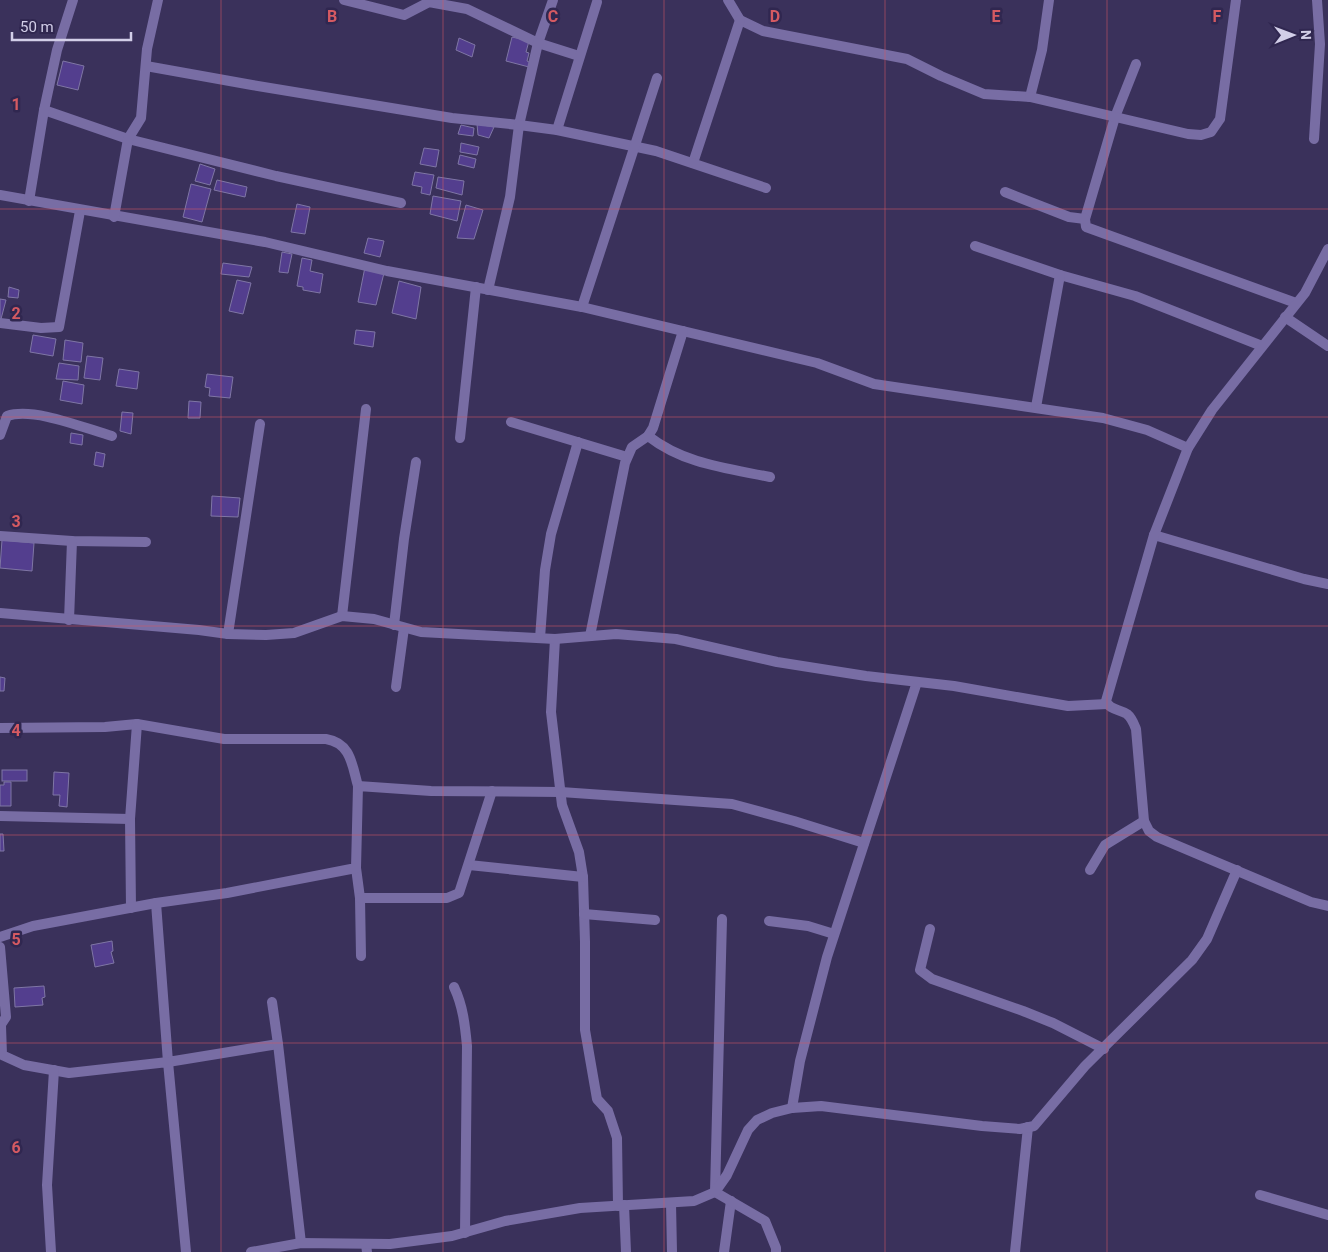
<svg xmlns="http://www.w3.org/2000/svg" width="1328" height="1252" font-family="Roboto,sans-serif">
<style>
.building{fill:#533e8e;stroke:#7f76a5}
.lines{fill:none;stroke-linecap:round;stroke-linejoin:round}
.minor{stroke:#786da4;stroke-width:10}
.tertiary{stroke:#786da4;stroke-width:10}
.grid{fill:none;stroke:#d55a62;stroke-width:1;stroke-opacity:0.55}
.grid-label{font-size:16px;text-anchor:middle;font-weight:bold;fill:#d55a62;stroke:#302750;stroke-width:5;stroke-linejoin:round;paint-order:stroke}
</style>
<rect width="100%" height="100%" fill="#3a315b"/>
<g class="building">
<polygon points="512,37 529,41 526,52 529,53 527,61 531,63 529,67 506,61"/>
<polygon points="459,38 475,45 472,57 456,50"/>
<polygon points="63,61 84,66 78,90 57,85"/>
<polygon points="477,124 494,127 489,138 478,135"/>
<polygon points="461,125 474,128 473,136 458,134"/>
<polygon points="461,143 479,147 477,155 460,152"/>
<polygon points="424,148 439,150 436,167 420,164"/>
<polygon points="460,155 476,159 474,168 458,164"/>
<polygon points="200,164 215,169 210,185 195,181"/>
<polygon points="415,172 434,175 430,195 421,193 422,187 412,185"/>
<polygon points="438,177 464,181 462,195 436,188"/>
<polygon points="217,180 247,187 245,197 214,190"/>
<polygon points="191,184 211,189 202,222 183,217"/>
<polygon points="433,196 461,201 457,221 430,214"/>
<polygon points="297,204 310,207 305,234 291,232"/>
<polygon points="466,205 483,210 474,239 457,238"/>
<polygon points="368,238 384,241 380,257 364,253"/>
<polygon points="282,252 292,254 288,273 279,272"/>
<polygon points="302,258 312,260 310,271 323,274 320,293 303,290 303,287 297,286"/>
<polygon points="223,263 252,267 249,277 221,274"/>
<polygon points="365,267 384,273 376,305 358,302"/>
<polygon points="237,280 251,283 243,314 229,311"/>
<polygon points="399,281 421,287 416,319 392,313"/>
<polygon points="9,287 19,290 18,298 8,297"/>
<polygon points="0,299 6,300 1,319 0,319"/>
<polygon points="356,330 375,332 373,347 354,344"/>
<polygon points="33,335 56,339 53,356 30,352"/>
<polygon points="65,340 83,343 81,362 63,360"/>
<polygon points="87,356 103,358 100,380 84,378"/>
<polygon points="59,363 79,366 78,380 56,379"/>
<polygon points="119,369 139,372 137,389 116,386"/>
<polygon points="207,374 233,377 230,398 209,396 210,388 205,387"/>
<polygon points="63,381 84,385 82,404 60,400"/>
<polygon points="189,401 201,402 200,418 188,418"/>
<polygon points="122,412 133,413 131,434 120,431"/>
<polygon points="71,433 83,435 82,445 70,443"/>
<polygon points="96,452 105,454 103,467 94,465"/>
<polygon points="212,496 240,498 238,517 211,516"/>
<polygon points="2,540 34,543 32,571 0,568"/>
<polygon points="0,677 5,678 4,691 0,691"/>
<rect x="2" y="770" width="25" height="11"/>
<polygon points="54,772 69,773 67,807 59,806 60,795 53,795"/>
<polygon points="4,782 11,782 11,806 0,806 0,785 4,785"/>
<polygon points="0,834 3,834 4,851 0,851"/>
<polygon points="112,941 113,951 111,952 114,963 95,967 91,945"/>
<polygon points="44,986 45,997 42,998 43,1005 15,1007 14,988"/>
</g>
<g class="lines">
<g class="minor">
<polyline points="344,0 404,15 429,2 467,9 538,43 553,0"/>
<polyline points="728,0 740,20 763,31 907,59 941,76 984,94 1030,97 1042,50 1049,0"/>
<polyline points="1136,64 1115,117 1085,219 1086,227 1296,303"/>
<polyline points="146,66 252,85 452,118 519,125 538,43 579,56"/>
<polyline points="1030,97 1188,134 1201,135 1211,132 1220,119 1236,0"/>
<polyline points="44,110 128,139 276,176 401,203"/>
<polyline points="557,130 597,2"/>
<polyline points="1314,139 1320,44 1317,0"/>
<polyline points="693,163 740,20"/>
<polyline points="1005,192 1069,217 1085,219"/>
<polyline points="0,195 265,242 387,271 582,307 817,363 874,384 1103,418 1147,430 1188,448"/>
<polyline points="29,201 44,110 57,50 73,0"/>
<polyline points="114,217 128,139 141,118 147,49 158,0"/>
<polyline points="975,246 1060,275 1135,296 1262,346"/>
<polyline points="488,290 510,197 519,125 557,130 656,151 766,188"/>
<polyline points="582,307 657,78"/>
<polyline points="1285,317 1328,346"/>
<polyline points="0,323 41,328 59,327 80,211"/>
<polyline points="1036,407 1060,275"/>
<polyline points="511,422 627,457"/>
<path d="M 0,435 L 7,416 C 34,407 84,428 112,436"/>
<path d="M 648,436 C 684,464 726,468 770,477"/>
<polyline points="460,438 476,287"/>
<polyline points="1154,535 1304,579 1328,584"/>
<polyline points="0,536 72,541 146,542"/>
<polyline points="342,616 366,409"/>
<polyline points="69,620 72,541"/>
<polyline points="394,625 404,539 416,462"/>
<polyline points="228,634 260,424"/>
<polyline points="590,636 625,463 632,447 648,436 653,428 683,331"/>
<polyline points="540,638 545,570 551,534 578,442"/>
<polyline points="555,639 551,712 562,805 579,852 583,877 585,942 585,1030 597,1099 608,1111 617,1138 618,1206"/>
<polyline points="396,687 404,628"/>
<path d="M 0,728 L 105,727 L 137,724 L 224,739 L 326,739 C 351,743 352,765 358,786"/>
<polyline points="0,816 130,819"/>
<polyline points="469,865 583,877"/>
<polyline points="356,868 360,898 361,956"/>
<polyline points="1090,870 1105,845 1144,821"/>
<polyline points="360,898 447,898 459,893 492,791"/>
<polyline points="156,903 168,1062 278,1044"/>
<polyline points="131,908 130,819 137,724"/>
<polyline points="584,914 655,920"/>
<polyline points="769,921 808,926 834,934"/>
<polyline points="930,929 920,970 932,979 1023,1011 1053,1023 1104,1049"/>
<polyline points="0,937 33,926 156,903 227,893 356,868 358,786 431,791 561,792 732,804 794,821 864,843"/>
<polyline points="0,947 6,1017 0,1026"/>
<path d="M 454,987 C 463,1006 465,1025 467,1046 L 465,1233"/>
<polyline points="272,1002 278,1044 301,1243"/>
<polyline points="1,1026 2,1055 24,1065 69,1073 168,1062 186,1252"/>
<polyline points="792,1108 800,1061 827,957 917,682"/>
<polyline points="715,1192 722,919"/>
<polyline points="1260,1195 1328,1215"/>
<polyline points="671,1203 672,1252"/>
<polyline points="624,1205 626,1252"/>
<polyline points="366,1244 367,1252"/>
<polyline points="51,1252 47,1185 54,1070"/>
<polyline points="724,1252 731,1201"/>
<polyline points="1015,1252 1028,1127"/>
</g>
<g class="tertiary">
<path d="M 1328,249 L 1305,293 L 1212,410 L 1188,448 L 1154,535 L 1106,701 C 1109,710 1120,709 1127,714 C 1132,718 1134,724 1136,729 L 1144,821 L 1149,831 L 1157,837 L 1311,902 L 1328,906"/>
<polyline points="0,613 199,630 228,634 266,635 294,633 342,616 374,619 421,632 555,639 616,634 676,639 777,662 866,676 954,686 1068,706 1107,704"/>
<polyline points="715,1192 765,1221 776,1248 776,1252"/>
<polyline points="251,1252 301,1243 390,1244 452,1236 505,1221 580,1208 694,1201 715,1192 727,1175 748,1130 757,1120 772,1113 792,1108 821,1106 982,1126 1020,1129 1034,1126 1085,1066 1192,960 1207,939 1237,870"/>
</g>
</g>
<path class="grid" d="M 221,0 L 221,1252M 443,0 L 443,1252M 664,0 L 664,1252M 885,0 L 885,1252M 1107,0 L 1107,1252M 0,209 L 1328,209M 0,417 L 1328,417M 0,626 L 1328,626M 0,835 L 1328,835M 0,1043 L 1328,1043"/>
<g class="grid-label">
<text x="332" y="22">B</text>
<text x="553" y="22">C</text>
<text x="775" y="22">D</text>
<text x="996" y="22">E</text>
<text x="1217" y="22">F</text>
<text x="16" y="110">1</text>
<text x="16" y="319">2</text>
<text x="16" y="527">3</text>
<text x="16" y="736">4</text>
<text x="16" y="945">5</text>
<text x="16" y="1153">6</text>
</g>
<g transform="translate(1293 35) rotate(89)" stroke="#302750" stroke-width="4" paint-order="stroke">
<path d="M0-4L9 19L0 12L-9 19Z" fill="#d2cee8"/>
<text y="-8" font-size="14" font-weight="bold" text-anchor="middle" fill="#d2cee8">N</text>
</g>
<path d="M12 32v8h119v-8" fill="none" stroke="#d2cee8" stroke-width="2.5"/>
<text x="20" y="32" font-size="15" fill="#d2cee8" stroke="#302750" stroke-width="4" paint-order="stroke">50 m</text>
</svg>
